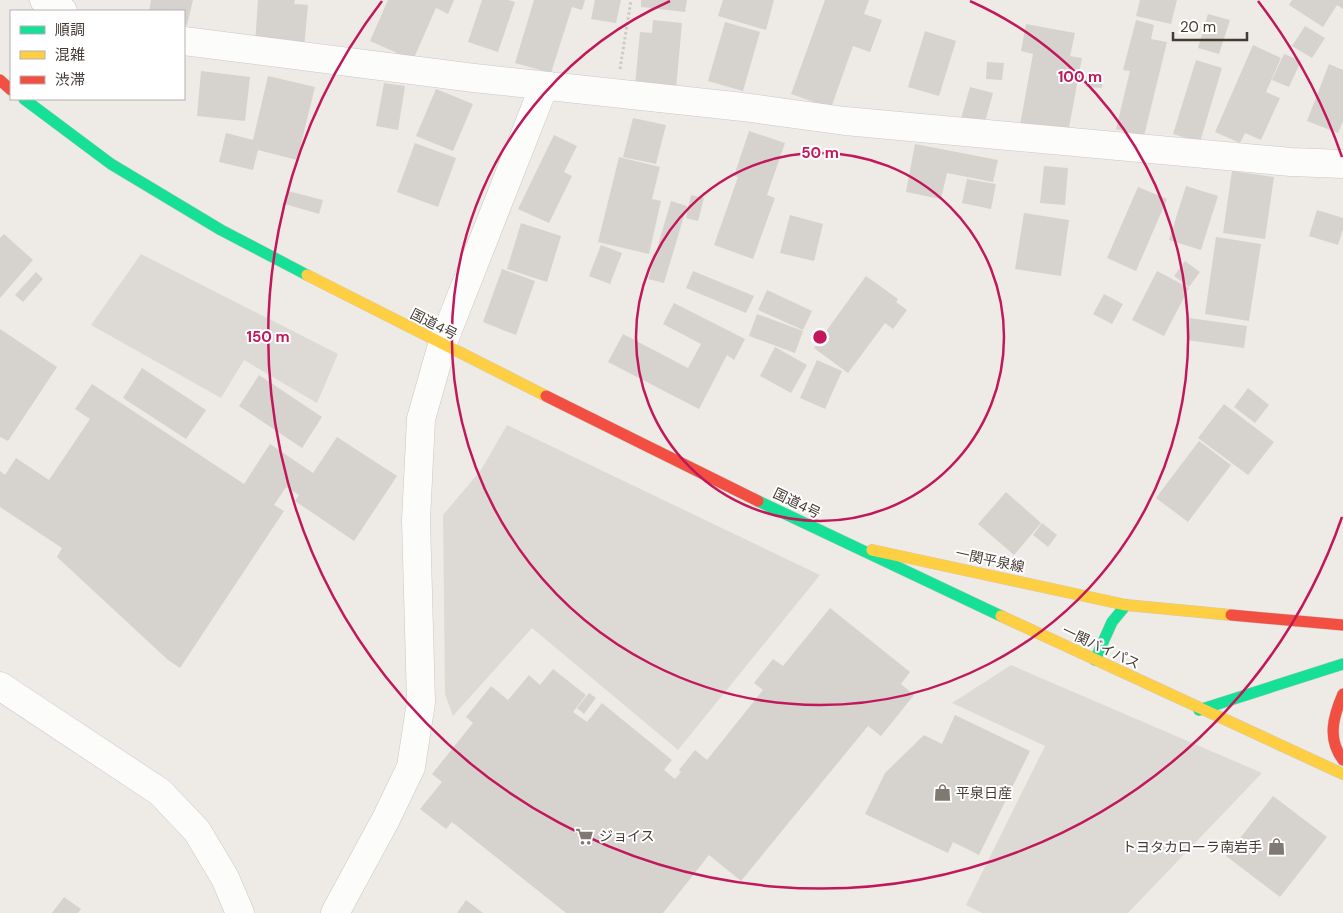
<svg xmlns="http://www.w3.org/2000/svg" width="1343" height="913" font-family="'DM Sans','Noto Sans JP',sans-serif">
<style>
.parking{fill:#dddad6}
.building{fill:#d6d2cd}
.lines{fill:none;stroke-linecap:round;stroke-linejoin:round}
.street-casing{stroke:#cbc7c2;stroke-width:29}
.fast-casing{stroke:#cec8bd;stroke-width:12}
.slow-casing{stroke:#cec8bd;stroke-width:12}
.jam-casing{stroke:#cec8bd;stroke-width:12}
.path{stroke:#cdcac6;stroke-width:3;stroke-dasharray:2.5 2.5;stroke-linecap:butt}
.street{stroke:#fcfcfb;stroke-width:28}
.fast{stroke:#16e098;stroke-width:11}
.slow{stroke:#ffcf43;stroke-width:11}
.jam{stroke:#f24e42;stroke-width:11}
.ring{fill:none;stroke:#c2185b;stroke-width:2.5}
.labels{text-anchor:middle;stroke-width:4;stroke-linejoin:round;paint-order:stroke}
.street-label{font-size:14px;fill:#443c33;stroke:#fff}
.poi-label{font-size:14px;fill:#443c33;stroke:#fff;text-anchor:start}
.centre{fill:#c2185b;stroke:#fff;stroke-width:2.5}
.ring-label{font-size:15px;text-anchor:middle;font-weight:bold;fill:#c2185b;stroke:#fff;stroke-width:4;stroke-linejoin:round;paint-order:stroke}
</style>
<rect width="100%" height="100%" fill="#eeebe6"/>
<g class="parking">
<polygon points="141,254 338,354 317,403 244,360 221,398 91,325"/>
<polygon points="507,425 820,575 678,750 532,628 453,716 445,694 443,515 481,470"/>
<polygon points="1011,665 1262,773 1128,913 982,913 966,905 1045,746 952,703"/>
</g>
<g class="building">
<polygon points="151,0 193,0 187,25 184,24 184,11 149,11"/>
<polygon points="258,0 295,0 294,4 308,5 304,48 255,44"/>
<polygon points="388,0 454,0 448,14 436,8 413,60 370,41"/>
<polygon points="482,0 508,0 515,2 498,52 468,42"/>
<polygon points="534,0 585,0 582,10 572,7 551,73 515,63"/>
<polygon points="595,0 621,0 616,23 591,19"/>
<polygon points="641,0 687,0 685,12 641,7"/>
<polygon points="723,0 774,0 766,30 718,16"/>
<polygon points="825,0 869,0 864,14 882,20 870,52 853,46 831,108 791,94"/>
<polygon points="1140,0 1177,0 1171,24 1136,16"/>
<polygon points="1292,0 1343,0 1343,9 1337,5 1323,27 1289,5"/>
<polygon points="1208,14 1230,20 1219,54 1198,48"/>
<polygon points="653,20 682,23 676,89 635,85 640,32 652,33"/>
<polygon points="1136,20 1154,25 1151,39 1167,42 1144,136 1116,129 1130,71 1123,70"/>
<polygon points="725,22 760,32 743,91 708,81"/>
<polygon points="1026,24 1075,33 1070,56 1082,58 1068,133 1020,125 1033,54 1021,51"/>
<polygon points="1305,26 1325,38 1312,58 1292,46"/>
<polygon points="925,31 956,41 939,96 908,87"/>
<polygon points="1253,45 1281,58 1266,92 1280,98 1261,140 1245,133 1240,143 1215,132"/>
<polygon points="1284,54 1301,61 1289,87 1272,80"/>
<polygon points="1196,60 1222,68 1200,142 1173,134"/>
<polygon points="987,62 1004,63 1002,80 986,79"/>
<polygon points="1329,64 1343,70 1343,121 1338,133 1307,121"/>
<polygon points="201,71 250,77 245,121 197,116"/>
<polygon points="1087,73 1103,74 1102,88 1086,87"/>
<polygon points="268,76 315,87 297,160 258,150 253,170 219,162 226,133 253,140"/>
<polygon points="384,83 405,86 398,130 376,126"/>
<polygon points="970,87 993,93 983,129 960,122"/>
<polygon points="436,89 473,104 453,151 416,136"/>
<polygon points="633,118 666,125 656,164 623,157"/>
<polygon points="749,131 785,143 767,195 775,198 753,259 714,245 738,177 734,176"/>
<polygon points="554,135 577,146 564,172 572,176 549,223 518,209"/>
<polygon points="415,143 456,158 438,207 397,192"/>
<polygon points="915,144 998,160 993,182 947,173 941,199 906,192"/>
<polygon points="619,157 660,167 652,199 661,201 649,254 598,242"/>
<polygon points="1044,166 1068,168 1065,205 1040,203"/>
<polygon points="1232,171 1274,177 1265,239 1223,233"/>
<polygon points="967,179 996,184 991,209 962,203"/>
<polygon points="1186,186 1218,196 1201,250 1169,240"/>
<polygon points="1138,187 1167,199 1136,271 1107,258"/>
<polygon points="288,191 323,200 319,214 285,204"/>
<polygon points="691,195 704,198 698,221 686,218"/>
<polygon points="671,201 687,206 664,283 648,279"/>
<polygon points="1317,210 1343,218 1343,229 1338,245 1309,236"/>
<polygon points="1024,213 1069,220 1061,276 1015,269"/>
<polygon points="790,215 823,224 814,261 780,253"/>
<polygon points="521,223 561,236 547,282 507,269"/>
<polygon points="4,234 33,260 0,298 0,238"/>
<polygon points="1216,237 1261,244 1249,321 1205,314"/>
<polygon points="601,245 622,253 610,284 589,276"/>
<polygon points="1185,261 1200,272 1189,287 1174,276"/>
<polygon points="502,269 535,281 516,335 483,322"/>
<polygon points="693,271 754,296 746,313 686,288"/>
<polygon points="1157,271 1189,288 1164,336 1132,320"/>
<polygon points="36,272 43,279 23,302 15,295"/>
<polygon points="866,276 898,299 896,302 907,310 893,329 885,323 848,373 814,348"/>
<polygon points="767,290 812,311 803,330 758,310"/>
<polygon points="1104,294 1123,304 1112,324 1093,314"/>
<polygon points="674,303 745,339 734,360 727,355 699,409 608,362 623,334 688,368 701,344 663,324"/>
<polygon points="757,314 803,331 795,353 749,336"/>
<polygon points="1189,318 1247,326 1244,348 1187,340"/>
<polygon points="0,329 57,367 8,441 0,437"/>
<polygon points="775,347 807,365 791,393 760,376"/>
<polygon points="817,360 842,371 825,409 800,398"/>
<polygon points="142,368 206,410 186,439 123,398"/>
<polygon points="259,375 322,417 302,448 239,406"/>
<polygon points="92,384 244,484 270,444 313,473 337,437 397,476 354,541 295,501 299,495 286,487 274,505 284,511 180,668 168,660 57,557 62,548 0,507 0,471 5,475 16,458 49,480 90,419 75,409"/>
<polygon points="1248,388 1269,405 1255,423 1234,407"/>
<polygon points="1224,404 1274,442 1248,475 1198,438"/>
<polygon points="1199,441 1231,465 1188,522 1156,498"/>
<polygon points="1006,492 1041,523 1014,555 978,524"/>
<polygon points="1042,523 1057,535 1048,547 1033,535"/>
<polygon points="830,608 910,672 901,684 914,695 881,736 868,726 741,881 709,855 663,913 566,913 452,822 446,829 420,809 442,782 432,774 473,723 466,717 491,686 508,700 529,675 540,685 553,669 586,695 573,712 587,722 602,703 672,760 664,770 675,779 681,772 679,770 695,750 707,760 763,690 754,683 773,659 783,666"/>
<polygon points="589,693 596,698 584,714 577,708"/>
<polygon points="955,715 1030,751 979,855 953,842 948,853 865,814 885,773 924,735 942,744"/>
<polygon points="1273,796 1327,837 1280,897 1226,856"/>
<polygon points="64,897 81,909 78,913 52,913"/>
<polygon points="466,900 483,913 457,913"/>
</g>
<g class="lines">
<defs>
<g id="street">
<polyline points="44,0 63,11"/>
<polyline points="184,41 474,78 743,107 845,121 1291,162 1343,164"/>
<polyline points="0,686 160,792 197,831 225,878 240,913"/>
<polyline points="335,913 386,819 411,767 421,702 416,520 421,419 442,345 544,86"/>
</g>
<g id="fast">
<polyline points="24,99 111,164 221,230 307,275"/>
<polyline points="758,501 1001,616"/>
<polyline points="1095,660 1112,622 1126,605"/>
<polyline points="1199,710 1343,664"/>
</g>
<g id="slow">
<polyline points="307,275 546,396"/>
<polyline points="872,550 1126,605 1231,615"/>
<polyline points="1001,616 1343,774"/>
</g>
<g id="jam">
<polyline points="0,80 11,90"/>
<polyline points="546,396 758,501"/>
<polyline points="1231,615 1343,625"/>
<path d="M 1343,694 C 1333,717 1327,739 1343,760"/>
</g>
</defs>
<use href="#street" class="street-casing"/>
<use href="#fast" class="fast-casing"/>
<use href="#slow" class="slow-casing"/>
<use href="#jam" class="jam-casing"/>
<polyline class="path" points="620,69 631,0"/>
<use href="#street" class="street"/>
<use href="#fast" class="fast"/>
<use href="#slow" class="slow"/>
<use href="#jam" class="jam"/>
</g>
<g class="ring">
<circle cx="820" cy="337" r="184"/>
<path d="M970 1A368 368 0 1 1 670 1"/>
<path d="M1342 517A552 552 0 1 1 382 1M1258 1A552 552 0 0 1 1342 157"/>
</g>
<defs>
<symbol id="shop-bare" viewBox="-9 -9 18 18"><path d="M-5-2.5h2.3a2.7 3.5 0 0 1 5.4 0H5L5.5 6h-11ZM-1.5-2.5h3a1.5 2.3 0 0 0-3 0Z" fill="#807972" stroke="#fff" stroke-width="2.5" paint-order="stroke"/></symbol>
<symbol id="supermarket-bare" viewBox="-9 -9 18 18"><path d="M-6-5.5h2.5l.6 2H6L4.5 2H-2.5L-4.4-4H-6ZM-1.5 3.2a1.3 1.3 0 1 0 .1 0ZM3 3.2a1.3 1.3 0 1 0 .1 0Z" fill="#807972" stroke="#fff" stroke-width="2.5" paint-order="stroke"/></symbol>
</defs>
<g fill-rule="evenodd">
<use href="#shop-bare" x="930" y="780" width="25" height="25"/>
<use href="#supermarket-bare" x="572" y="824" width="25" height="25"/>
<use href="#shop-bare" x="1264" y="834" width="25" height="25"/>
</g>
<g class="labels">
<g class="street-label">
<text transform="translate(434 324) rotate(27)" y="5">国道4号</text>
<text transform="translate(797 503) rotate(26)" y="5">国道4号</text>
<text transform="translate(990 560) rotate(12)" y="5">一関平泉線</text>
<text transform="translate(1101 647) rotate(25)" y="5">一関バイパス</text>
</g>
<g class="poi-label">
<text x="956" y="798">平泉日産</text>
<text x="599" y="841">ジョイス</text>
<text x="1262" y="852" text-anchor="end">トヨタカローラ南岩手</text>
</g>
</g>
<circle cx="820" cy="337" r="8" class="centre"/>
<g class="ring-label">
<text x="1080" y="82">100 m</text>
<text x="820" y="158">50 m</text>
<text x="268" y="342">150 m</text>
</g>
<rect x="10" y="10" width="175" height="90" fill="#ffffff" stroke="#b4b1ad"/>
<rect x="20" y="26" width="25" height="8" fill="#16e098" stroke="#b4b1ad"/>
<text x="55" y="35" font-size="15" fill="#443c33">順調</text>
<rect x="20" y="51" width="25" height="8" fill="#ffcf43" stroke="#b4b1ad"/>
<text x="55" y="60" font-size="15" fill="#443c33">混雑</text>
<rect x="20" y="76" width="25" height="8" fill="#f24e42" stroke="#b4b1ad"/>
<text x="55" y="85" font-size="15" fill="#443c33">渋滞</text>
<path d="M1173 32v8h74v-8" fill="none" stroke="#443c33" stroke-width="2.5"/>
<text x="1180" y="32" font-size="15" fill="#443c33" stroke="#ffffff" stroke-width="4" paint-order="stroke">20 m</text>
</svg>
